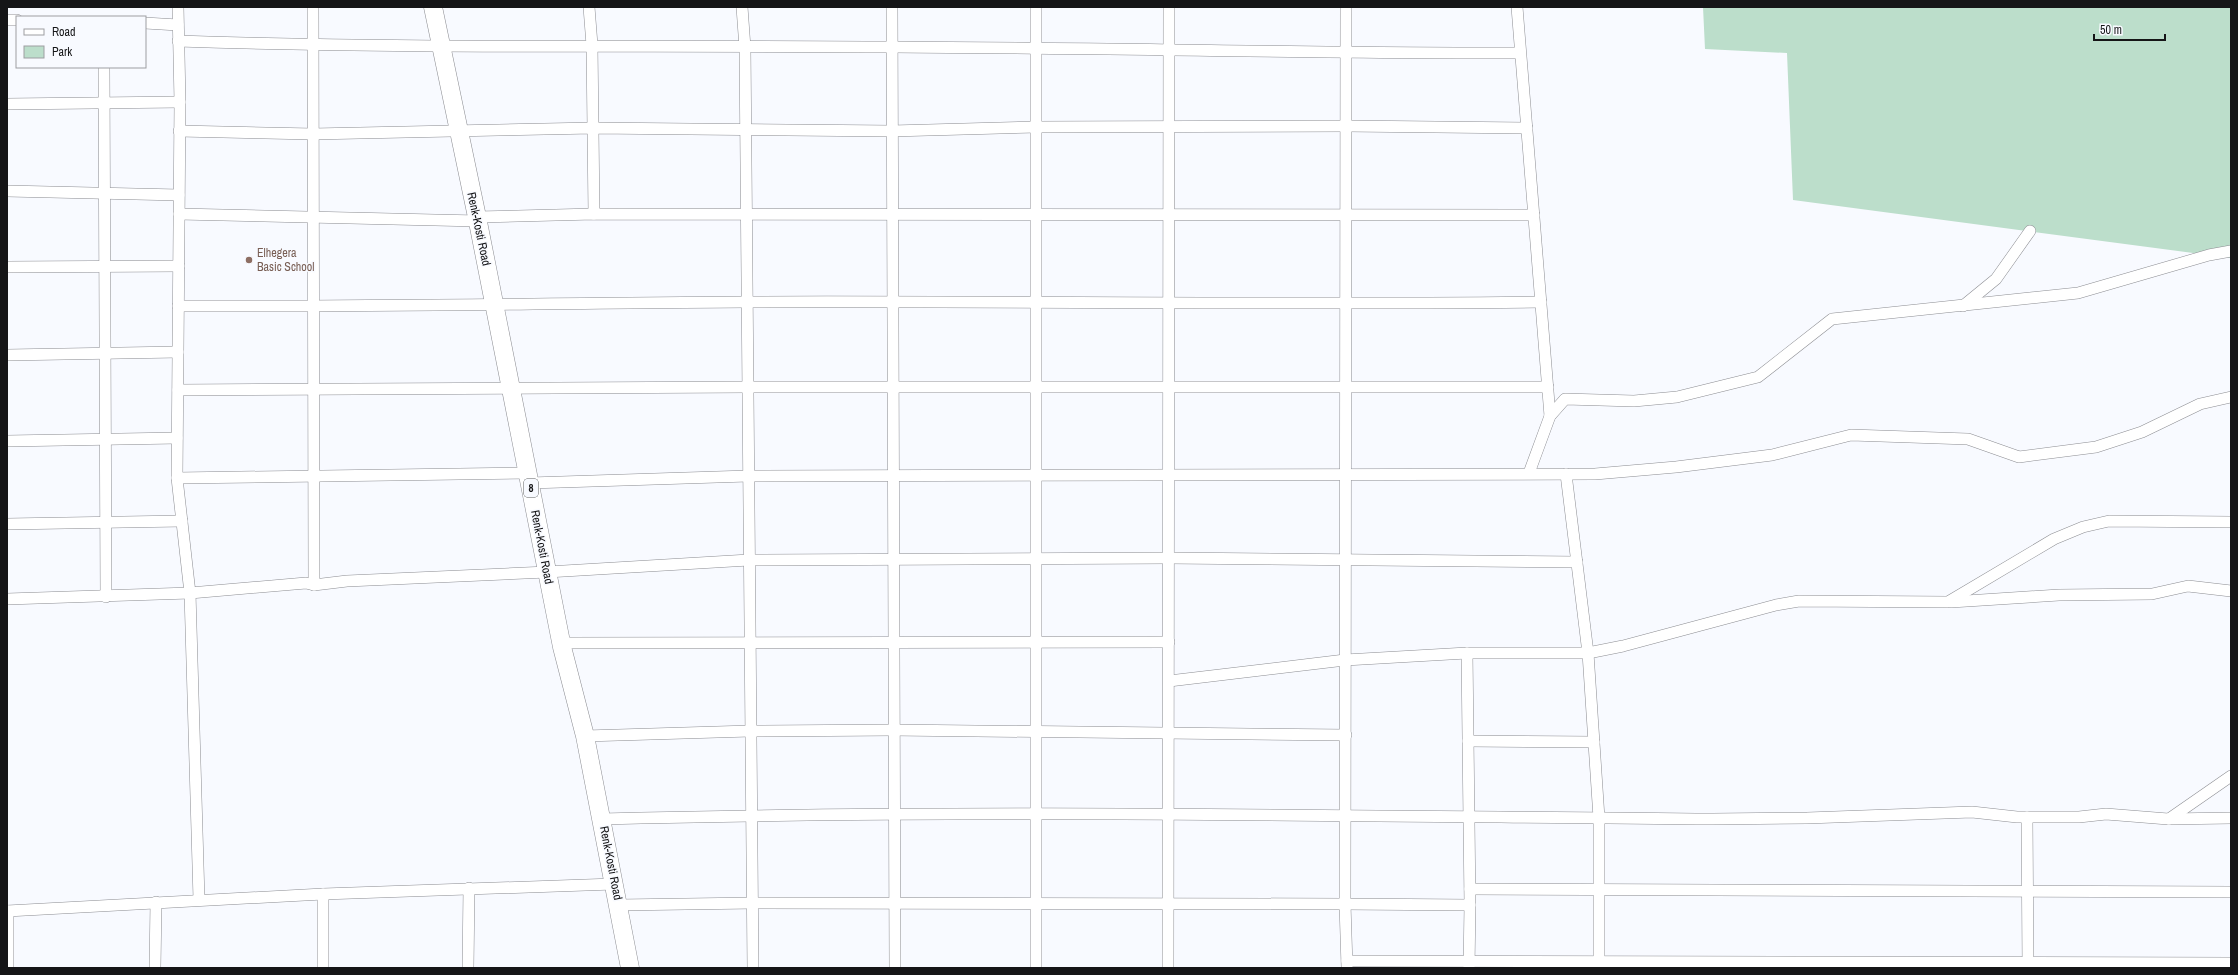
<svg xmlns="http://www.w3.org/2000/svg" width="2238" height="975" font-family="'Archivo Narrow',sans-serif">
<style>
.green{fill:#bcdecb}
.lines{fill:none;stroke-linecap:round;stroke-linejoin:round}
.minor-casing{stroke:#8c8d92;stroke-width:12}
.primary-casing{stroke:#8c8d92;stroke-width:19}
.minor{stroke:#fff;stroke-width:11}
.primary{stroke:#fff;stroke-width:18}
.education-dot{fill:#8d6e63;stroke:#f8faff;stroke-width:1.5}
.labels{text-anchor:middle;stroke-width:3;stroke-linejoin:round;paint-order:stroke}
.shield{fill:#f8faff;stroke:#595a5d;stroke-width:1}
.shield-label{font-size:11px;font-weight:bold;fill:#151517}
.street-label{font-size:12px;fill:#151517;stroke:#f8faff}
.education-label{font-size:12px;fill:#785e54;stroke:#f8faff;text-anchor:start}
</style>
<rect width="100%" height="100%" fill="#f8faff"/>
<polygon class="green" points="1703,7 2231,7 2231,258 1793,200 1787,53 1705,49"/>
<g class="lines">
<defs>
<g id="minor">
<polyline points="178,7 180,102 177,478 190,593 199,899"/>
<polyline points="313,7 314,585"/>
<polyline points="589,7 592,45 594,214"/>
<polyline points="742,7 745,48 753,968"/>
<polyline points="892,7 895,968"/>
<polyline points="1346,7 1345,904 1470,905 1467,653"/>
<polyline points="1517,7 1550,416"/>
<polyline points="7,20 17,20"/>
<polyline points="145,23 178,25"/>
<path d="M 178,41 C 416,49 654,45 893,47 C 1102,48 1311,53 1520,53"/>
<polyline points="104,67 106,597"/>
<polyline points="7,104 180,102"/>
<polyline points="179,131 313,134 593,128 892,131 1036,127 1347,126 1527,128"/>
<polyline points="7,191 179,195"/>
<polyline points="179,214 478,221"/>
<polyline points="477,217 594,214 1534,215"/>
<polyline points="7,267 179,266"/>
<path d="M 178,306 C 368,307 557,303 746,302 C 1011,301 1276,305 1541,302"/>
<polyline points="1963,306 1996,279 2030,231"/>
<polyline points="7,355 178,352"/>
<polyline points="178,390 748,387 1548,387"/>
<polyline points="7,441 177,438"/>
<polyline points="1529,473 1550,416 1565,399 1634,401 1677,397 1758,377 1832,319 2078,293 2209,255 2231,251"/>
<polyline points="1566,474 1588,653 1599,818 1599,967"/>
<polyline points="177,478 528,473"/>
<polyline points="530,483 748,476 1595,474 1676,467 1772,455 1851,435 1968,439 2019,457 2096,447 2142,432 2200,404 2231,397"/>
<polyline points="7,524 182,521"/>
<polyline points="7,599 190,593 306,583 314,585 347,581 547,572 749,560 1169,558 1577,562"/>
<polyline points="1951,602 2059,595 2152,594 2188,586 2231,591"/>
<polyline points="561,643 1169,642"/>
<polyline points="1169,681 1345,660 1467,653 1588,653 1623,646 1776,605 1799,601 1948,602 2054,539 2083,527 2109,521 2231,522"/>
<polyline points="585,736 750,731 893,730 1346,735"/>
<polyline points="1468,741 1594,742"/>
<polyline points="2027,817 2028,968"/>
<path d="M 602,819 C 972,809 1342,816 1713,819 L 1807,818 L 1972,812 L 2017,817 L 2079,817 L 2106,814 L 2168,819 L 2231,818"/>
<polyline points="2169,819 2231,776"/>
<polyline points="1470,889 2231,892"/>
<polyline points="619,905 753,903 1345,904 1347,967"/>
<polyline points="7,911 323,894 614,884"/>
<polyline points="1347,961 2231,963"/>
<polyline points="8,968 8,911"/>
<polyline points="155,968 156,902"/>
<polyline points="323,968 323,894"/>
<polyline points="468,968 469,888"/>
<polyline points="1036,968 1036,7"/>
<polyline points="1168,968 1169,7"/>
<polyline points="1469,968 1470,905"/>
</g>
<polyline id="primary" points="433,7 477,217 562,647 585,736 630,968"/>
</defs>
<use href="#minor" class="minor-casing"/>
<use href="#primary" class="primary-casing"/>
<use href="#minor" class="minor"/>
<use href="#primary" class="primary"/>
</g>
<circle class="education-dot" cx="249" cy="260" r="4"/>
<g class="labels">
<rect class="shield" x="524" y="479" width="14" height="18" rx="3"/>
<g class="shield-label">
<text x="531" y="492">8</text>
</g>
<g class="street-label">
<text transform="translate(479 229) rotate(78)" y="4">Renk-Kosti Road</text>
<text transform="translate(542 547) rotate(79)" y="4">Renk-Kosti Road</text>
<text transform="translate(611 863) rotate(79)" y="4">Renk-Kosti Road</text>
</g>
<g class="education-label">
<text x="257" y="257">Elhegera<tspan x="257" dy="14">Basic School</tspan></text>
</g>
</g>
<rect width="2238" height="975" fill="none" stroke="#151517" stroke-width="16"/>
<rect x="16" y="16" width="130" height="52" fill="#f8faff" stroke="#9d9ea2"/>
<rect x="24" y="29" width="20" height="6" fill="#ffffff" stroke="#9d9ea2"/>
<text x="52" y="36" font-size="12" fill="#151517">Road</text>
<rect x="24" y="46" width="20" height="12" fill="#bcdecb" stroke="#9d9ea2"/>
<text x="52" y="56" font-size="12" fill="#151517">Park</text>
<path d="M2094 34v6h71v-6" fill="none" stroke="#151517" stroke-width="2"/>
<text x="2100" y="34" font-size="12" fill="#151517" stroke="#f8faff" stroke-width="3" paint-order="stroke">50 m</text>
</svg>
